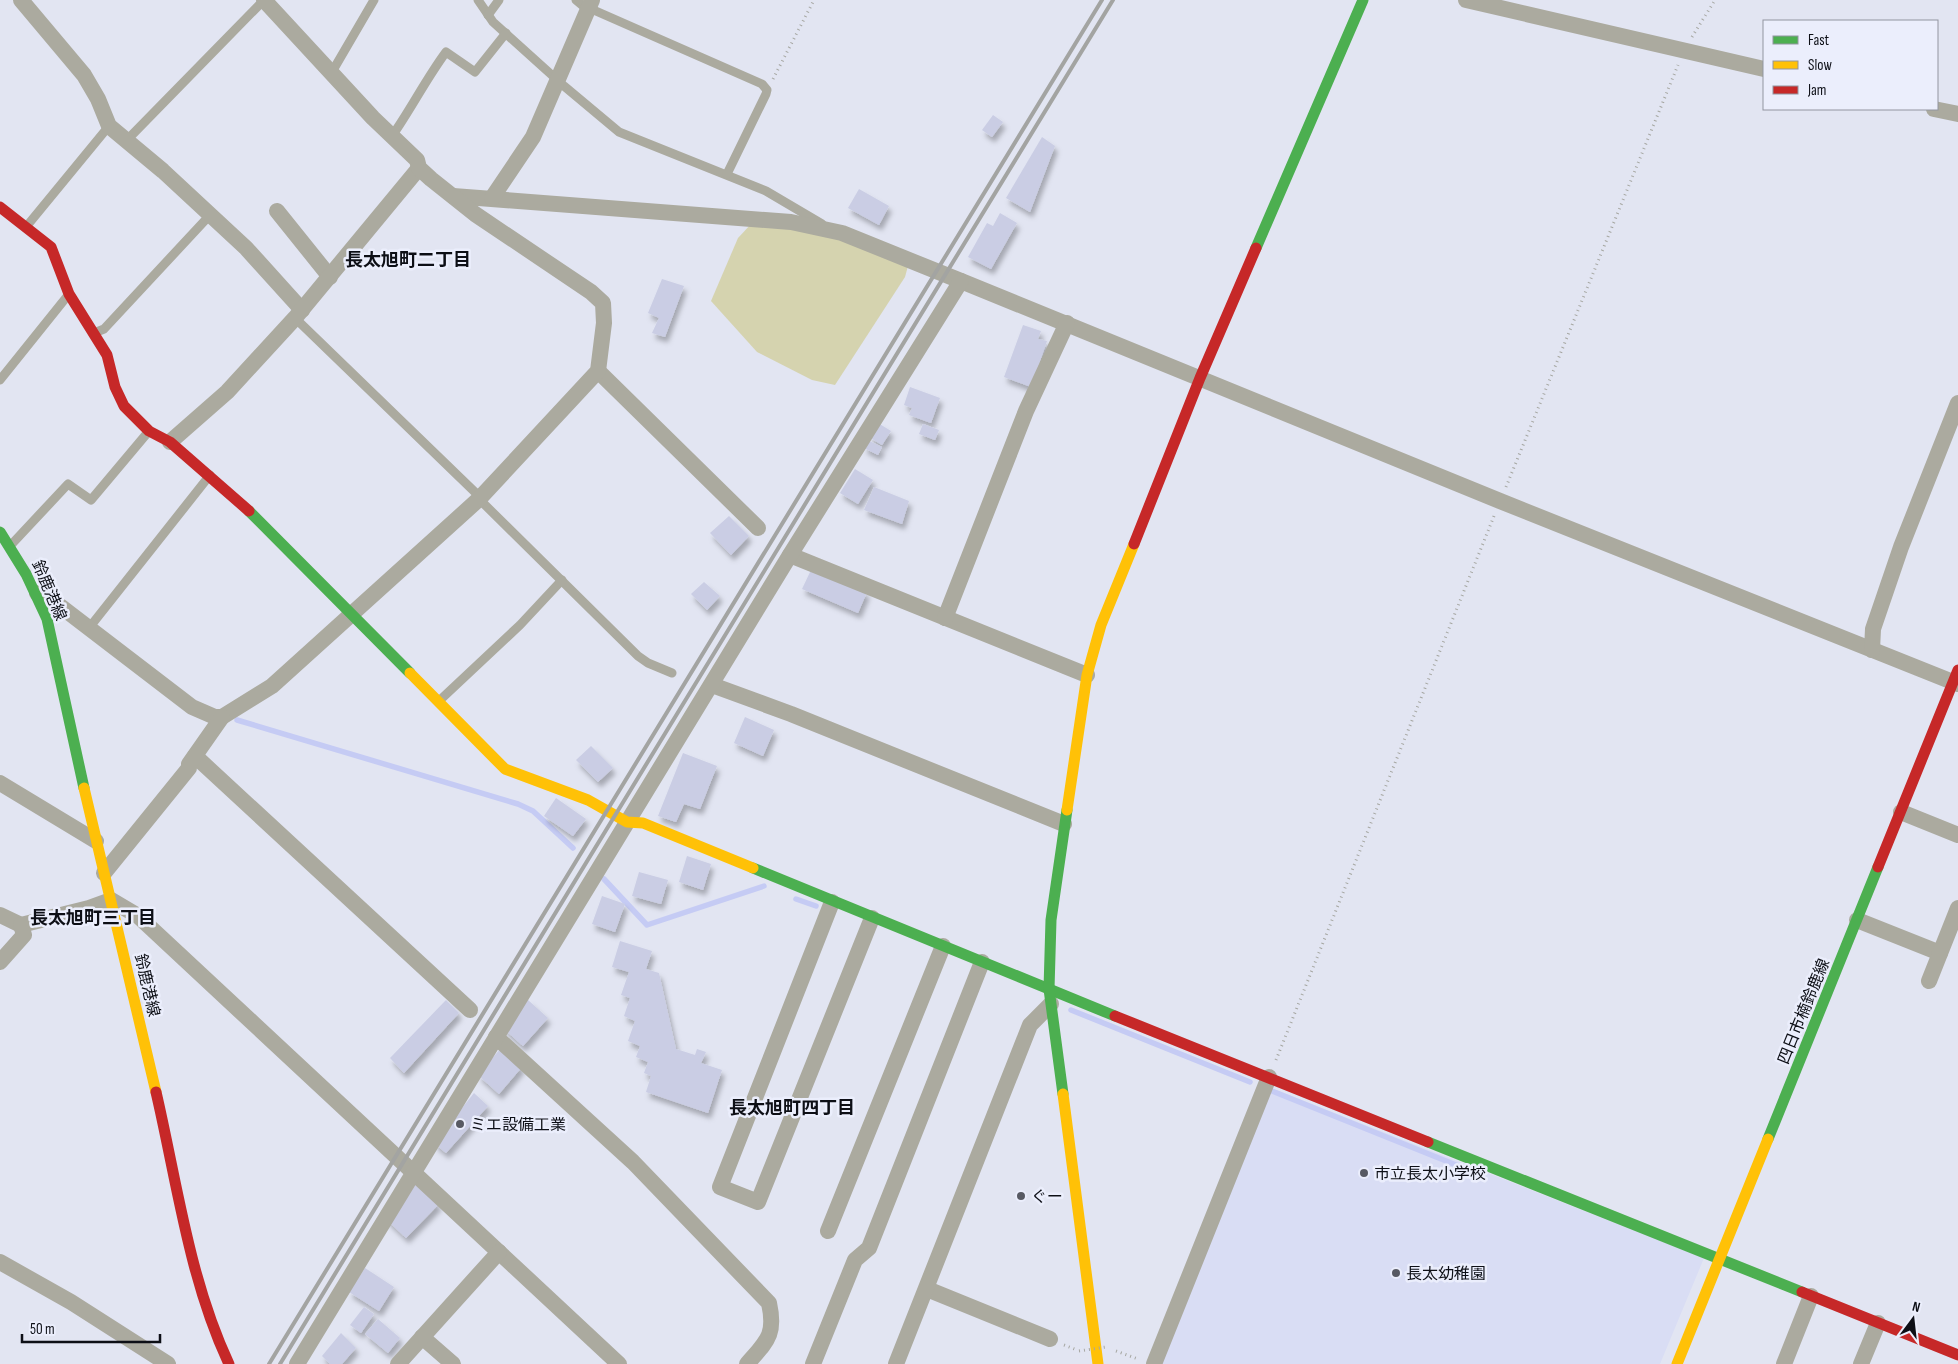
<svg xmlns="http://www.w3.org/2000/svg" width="1958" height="1364" font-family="'Sofia Sans Condensed','Noto Sans JP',sans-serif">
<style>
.built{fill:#d9ddf4}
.green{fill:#d5d3af}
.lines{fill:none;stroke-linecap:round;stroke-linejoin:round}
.stream{stroke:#c5cbf4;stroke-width:5.5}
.building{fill:#cacde4;filter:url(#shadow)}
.path{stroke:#a6a7a2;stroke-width:3;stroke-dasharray:1 4;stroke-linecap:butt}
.lane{stroke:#abaa9f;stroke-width:9}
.street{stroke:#abaa9f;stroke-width:16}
.fast{stroke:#4caf50;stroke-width:11}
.slow{stroke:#ffc107;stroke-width:11}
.jam{stroke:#c62828;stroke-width:11}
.rail{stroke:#a3a4a2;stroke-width:4}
.path-bridge{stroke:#a6a7a2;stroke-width:3;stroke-dasharray:1 4;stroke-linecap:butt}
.poi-dot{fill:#585a63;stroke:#ebeefc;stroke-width:2}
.labels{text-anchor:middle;stroke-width:5;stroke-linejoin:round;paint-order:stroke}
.street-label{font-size:16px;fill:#0d0f16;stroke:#ebeefc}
.poi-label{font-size:16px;fill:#0d0f16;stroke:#ebeefc;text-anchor:start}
.neighbourhood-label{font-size:18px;font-weight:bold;fill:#0d0f16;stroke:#ebeefc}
</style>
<defs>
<filter id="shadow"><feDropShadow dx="3" dy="5.5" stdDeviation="2.5" flood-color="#0004"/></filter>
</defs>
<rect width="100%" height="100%" fill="#e2e5f2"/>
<polygon class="built" points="1271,1088 1704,1258 1660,1364 1161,1364"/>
<polygon class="green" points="752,223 824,232 908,266 905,277 835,385 812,380 757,352 711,301 738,238"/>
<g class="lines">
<g class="stream">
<polyline points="237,720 518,804 533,811 573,848"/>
<polyline points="604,879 647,925 764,886"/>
<polyline points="796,899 816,906"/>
<polyline points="1071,1010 1250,1082"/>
<polyline points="1272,1091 1461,1167"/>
</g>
</g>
<g class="building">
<polygon points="993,115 1003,122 992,137 982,130"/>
<polygon points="1042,137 1055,146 1030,212 1006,198"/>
<polygon points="859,189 889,206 879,225 848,208"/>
<polygon points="1000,213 1017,223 991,269 968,257 987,223 993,226"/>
<polygon points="662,279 684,286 665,337 652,333 659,318 648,313"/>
<polygon points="1023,325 1041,331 1038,339 1047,341 1031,387 1004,377"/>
<polygon points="910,387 940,398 931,423 909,415 912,408 904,405"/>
<polygon points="878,423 891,431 882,445 869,437"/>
<polygon points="923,424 939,430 935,440 919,434"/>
<polygon points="867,440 882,447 878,455 864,448"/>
<polygon points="855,469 873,480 858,504 840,493"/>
<polygon points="874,487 909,501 902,524 864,510"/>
<polygon points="729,516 749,536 731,555 710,533"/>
<polygon points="811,570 867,592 858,613 802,589"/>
<polygon points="704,582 720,596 707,610 691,594"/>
<polygon points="745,717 774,730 763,756 734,743"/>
<polygon points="591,746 613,768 598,782 576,760"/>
<polygon points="683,753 717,766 700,809 684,804 676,822 658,816"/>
<polygon points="556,798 586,819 573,836 544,816"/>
<polygon points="687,856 711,864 703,890 679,882"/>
<polygon points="639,872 668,880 661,904 632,896"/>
<polygon points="602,896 625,904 615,932 592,924"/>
<polygon points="620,941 652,951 646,969 659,973 676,1049 695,1055 697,1049 706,1052 701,1063 722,1070 708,1113 646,1092 651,1076 644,1073 648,1062 636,1057 640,1046 628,1041 635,1021 624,1016 630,998 621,995 629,972 612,967"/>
<polygon points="446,1000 459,1013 404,1073 390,1058"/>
<polygon points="528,1000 548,1018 523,1046 503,1028"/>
<polygon points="501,1048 522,1067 499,1094 478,1075"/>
<polygon points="474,1093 488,1106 446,1153 434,1143"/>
<polygon points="413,1182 439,1204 406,1238 386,1219"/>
<polygon points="365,1268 394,1287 379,1311 349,1292"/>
<polygon points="364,1307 374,1314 361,1333 350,1325"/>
<polygon points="378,1319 400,1338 388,1353 365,1334"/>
<polygon points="341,1333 356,1348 342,1364 330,1364 322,1356"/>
</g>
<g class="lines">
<g class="path">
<polyline points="1692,37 1715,0"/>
<polyline points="773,79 814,0"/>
<polyline points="1506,487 1678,65"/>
<polyline points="1276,1060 1494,516"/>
<polyline points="1064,1345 1077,1350"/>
<polyline points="1116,1351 1138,1359"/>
</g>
<g class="lane">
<polyline points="478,0 493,22 564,86 619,132 766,191 822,224"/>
<polyline points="576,0 588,10"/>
<polyline points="589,8 762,84 767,90 766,94 727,174"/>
<polyline points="488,15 499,0"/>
<polyline points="332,72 374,0"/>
<path d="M 392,136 C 411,109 426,79 446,52 L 475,72 L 506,33"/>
<polyline points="127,140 264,0"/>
<polyline points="26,227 109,126"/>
<polyline points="295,318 480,497"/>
<polyline points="94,333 104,329 210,215"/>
<polyline points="0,380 69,294"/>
<polyline points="479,499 638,656 648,663 672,673"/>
<polyline points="10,546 68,484 91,500 149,431"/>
<polyline points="89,628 210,475"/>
<polyline points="439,701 520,625 562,580"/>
</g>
<g class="street">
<polyline points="21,0 84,75 98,99 109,126 163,171 246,248 302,310"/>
<polyline points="1466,0 1764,69"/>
<polyline points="1934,109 1958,114"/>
<polyline points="453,196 791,222 842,233 961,281 1500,501 1958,684"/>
<polyline points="492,198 533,137 592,0"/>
<polyline points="277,211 330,277"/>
<polyline points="598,371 758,528"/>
<polyline points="170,442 227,392 295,318 419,168"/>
<polyline points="790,555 1087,675"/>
<polyline points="37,593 51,599 192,707 215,717 222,717 272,686 479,499 598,371 604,323 603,303 591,292 475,214 431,179 419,168 417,160 373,118 264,0"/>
<polyline points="945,618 1026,411 1067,323"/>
<polyline points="1872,650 1873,629 1901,547 1958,403"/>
<polyline points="712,685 791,714 1064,824"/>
<polyline points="195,756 470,1010"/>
<polyline points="0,783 96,841"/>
<polyline points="1901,812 1958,835"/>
<polyline points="104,873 189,768 189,764 222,717"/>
<polyline points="832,902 720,1187 758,1202 872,918"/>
<polyline points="0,915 21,925"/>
<polyline points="1857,920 1940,953"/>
<polyline points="0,962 24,935 21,925 89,908 111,900 138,916 619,1364"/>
<polyline points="1929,981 1958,908"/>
<path d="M 496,1037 L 633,1162 L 769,1303 C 776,1335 767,1341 747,1364"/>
<polyline points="828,1231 943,946"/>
<polyline points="0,1262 71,1302 168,1364"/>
<polyline points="927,1289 1050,1339"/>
<polyline points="422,1337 453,1364"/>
<polyline points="297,1364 790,555 961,281"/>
<polyline points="398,1364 499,1252"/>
<polyline points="813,1364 855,1260 869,1248 982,962"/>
<polyline points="896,1364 1030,1025 1051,1004"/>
<polyline points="1154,1364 1269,1077"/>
<polyline points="1784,1364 1811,1296"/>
<polyline points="1861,1364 1878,1323"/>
</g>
<g class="fast">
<polyline points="1256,248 1363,0"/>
<polyline points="249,511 410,673"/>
<polyline points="0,532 26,574 47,619 84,788"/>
<polyline points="753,868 1115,1016"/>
<polyline points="1063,1094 1049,989 1051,920 1067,810"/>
<polyline points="1768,1139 1878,867"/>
<polyline points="1428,1142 1802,1292"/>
</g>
<g class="slow">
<polyline points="410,673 505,769 588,800 627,822 643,823 753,868"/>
<polyline points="84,788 156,1092"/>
<polyline points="1067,810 1087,675 1101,625 1134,544"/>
<polyline points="1063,1094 1098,1364"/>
<polyline points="1677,1364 1768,1139"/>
</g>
<g class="jam">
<polyline points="0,207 51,247 69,294 107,355 115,387 124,406 149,431 170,442 249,511"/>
<polyline points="1134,544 1200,378 1256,248"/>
<polyline points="1878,867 1958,670"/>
<polyline points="1115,1016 1428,1142"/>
<path d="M 156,1092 C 177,1182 189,1279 229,1364"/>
<polyline points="1802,1292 1958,1355"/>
</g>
<g class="rail">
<polyline points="269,1364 1102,0"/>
<polyline points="280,1364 1113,0"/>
</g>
<polyline class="path-bridge" points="1079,1351 1106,1347"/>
</g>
<g class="poi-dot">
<circle cx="460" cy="1124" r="5"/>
<circle cx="1364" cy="1173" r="5"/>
<circle cx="1021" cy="1196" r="5"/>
<circle cx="1396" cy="1273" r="5"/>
</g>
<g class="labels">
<g class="street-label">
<text transform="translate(50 590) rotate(67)" y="6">鈴鹿港線</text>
<text transform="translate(148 985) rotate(77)" y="6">鈴鹿港線</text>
<text transform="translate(1803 1011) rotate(-68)" y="6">四日市楠鈴鹿線</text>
</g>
<g class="poi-label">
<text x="470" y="1130">ミエ設備工業</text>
<text x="1374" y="1179">市立長太小学校</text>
<text x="1031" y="1202">ぐー</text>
<text x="1406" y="1279">長太幼稚園</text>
</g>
<g class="neighbourhood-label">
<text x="408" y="266">長太旭町二丁目</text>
<text x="93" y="924">長太旭町三丁目</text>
<text x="792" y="1114">長太旭町四丁目</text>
</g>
</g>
<rect x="1763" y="20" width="175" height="90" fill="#ebeefc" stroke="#9295a0"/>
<rect x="1773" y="36" width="25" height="8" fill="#4caf50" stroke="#9295a0"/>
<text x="1808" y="45" font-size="15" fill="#0d0f16">Fast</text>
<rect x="1773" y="61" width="25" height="8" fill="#ffc107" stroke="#9295a0"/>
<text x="1808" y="70" font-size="15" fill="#0d0f16">Slow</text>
<rect x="1773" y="86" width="25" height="8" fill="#c62828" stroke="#9295a0"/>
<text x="1808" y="95" font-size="15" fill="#0d0f16">Jam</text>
<g transform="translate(1913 1319) rotate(15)" stroke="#ebeefc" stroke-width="4" paint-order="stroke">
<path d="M0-4L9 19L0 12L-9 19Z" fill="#0d0f16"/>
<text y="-8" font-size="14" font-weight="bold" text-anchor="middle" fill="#0d0f16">N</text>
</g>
<path d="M22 1334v8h138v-8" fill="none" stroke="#0d0f16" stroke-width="2.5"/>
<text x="30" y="1334" font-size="15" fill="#0d0f16" stroke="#ebeefc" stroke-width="4" paint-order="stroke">50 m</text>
</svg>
